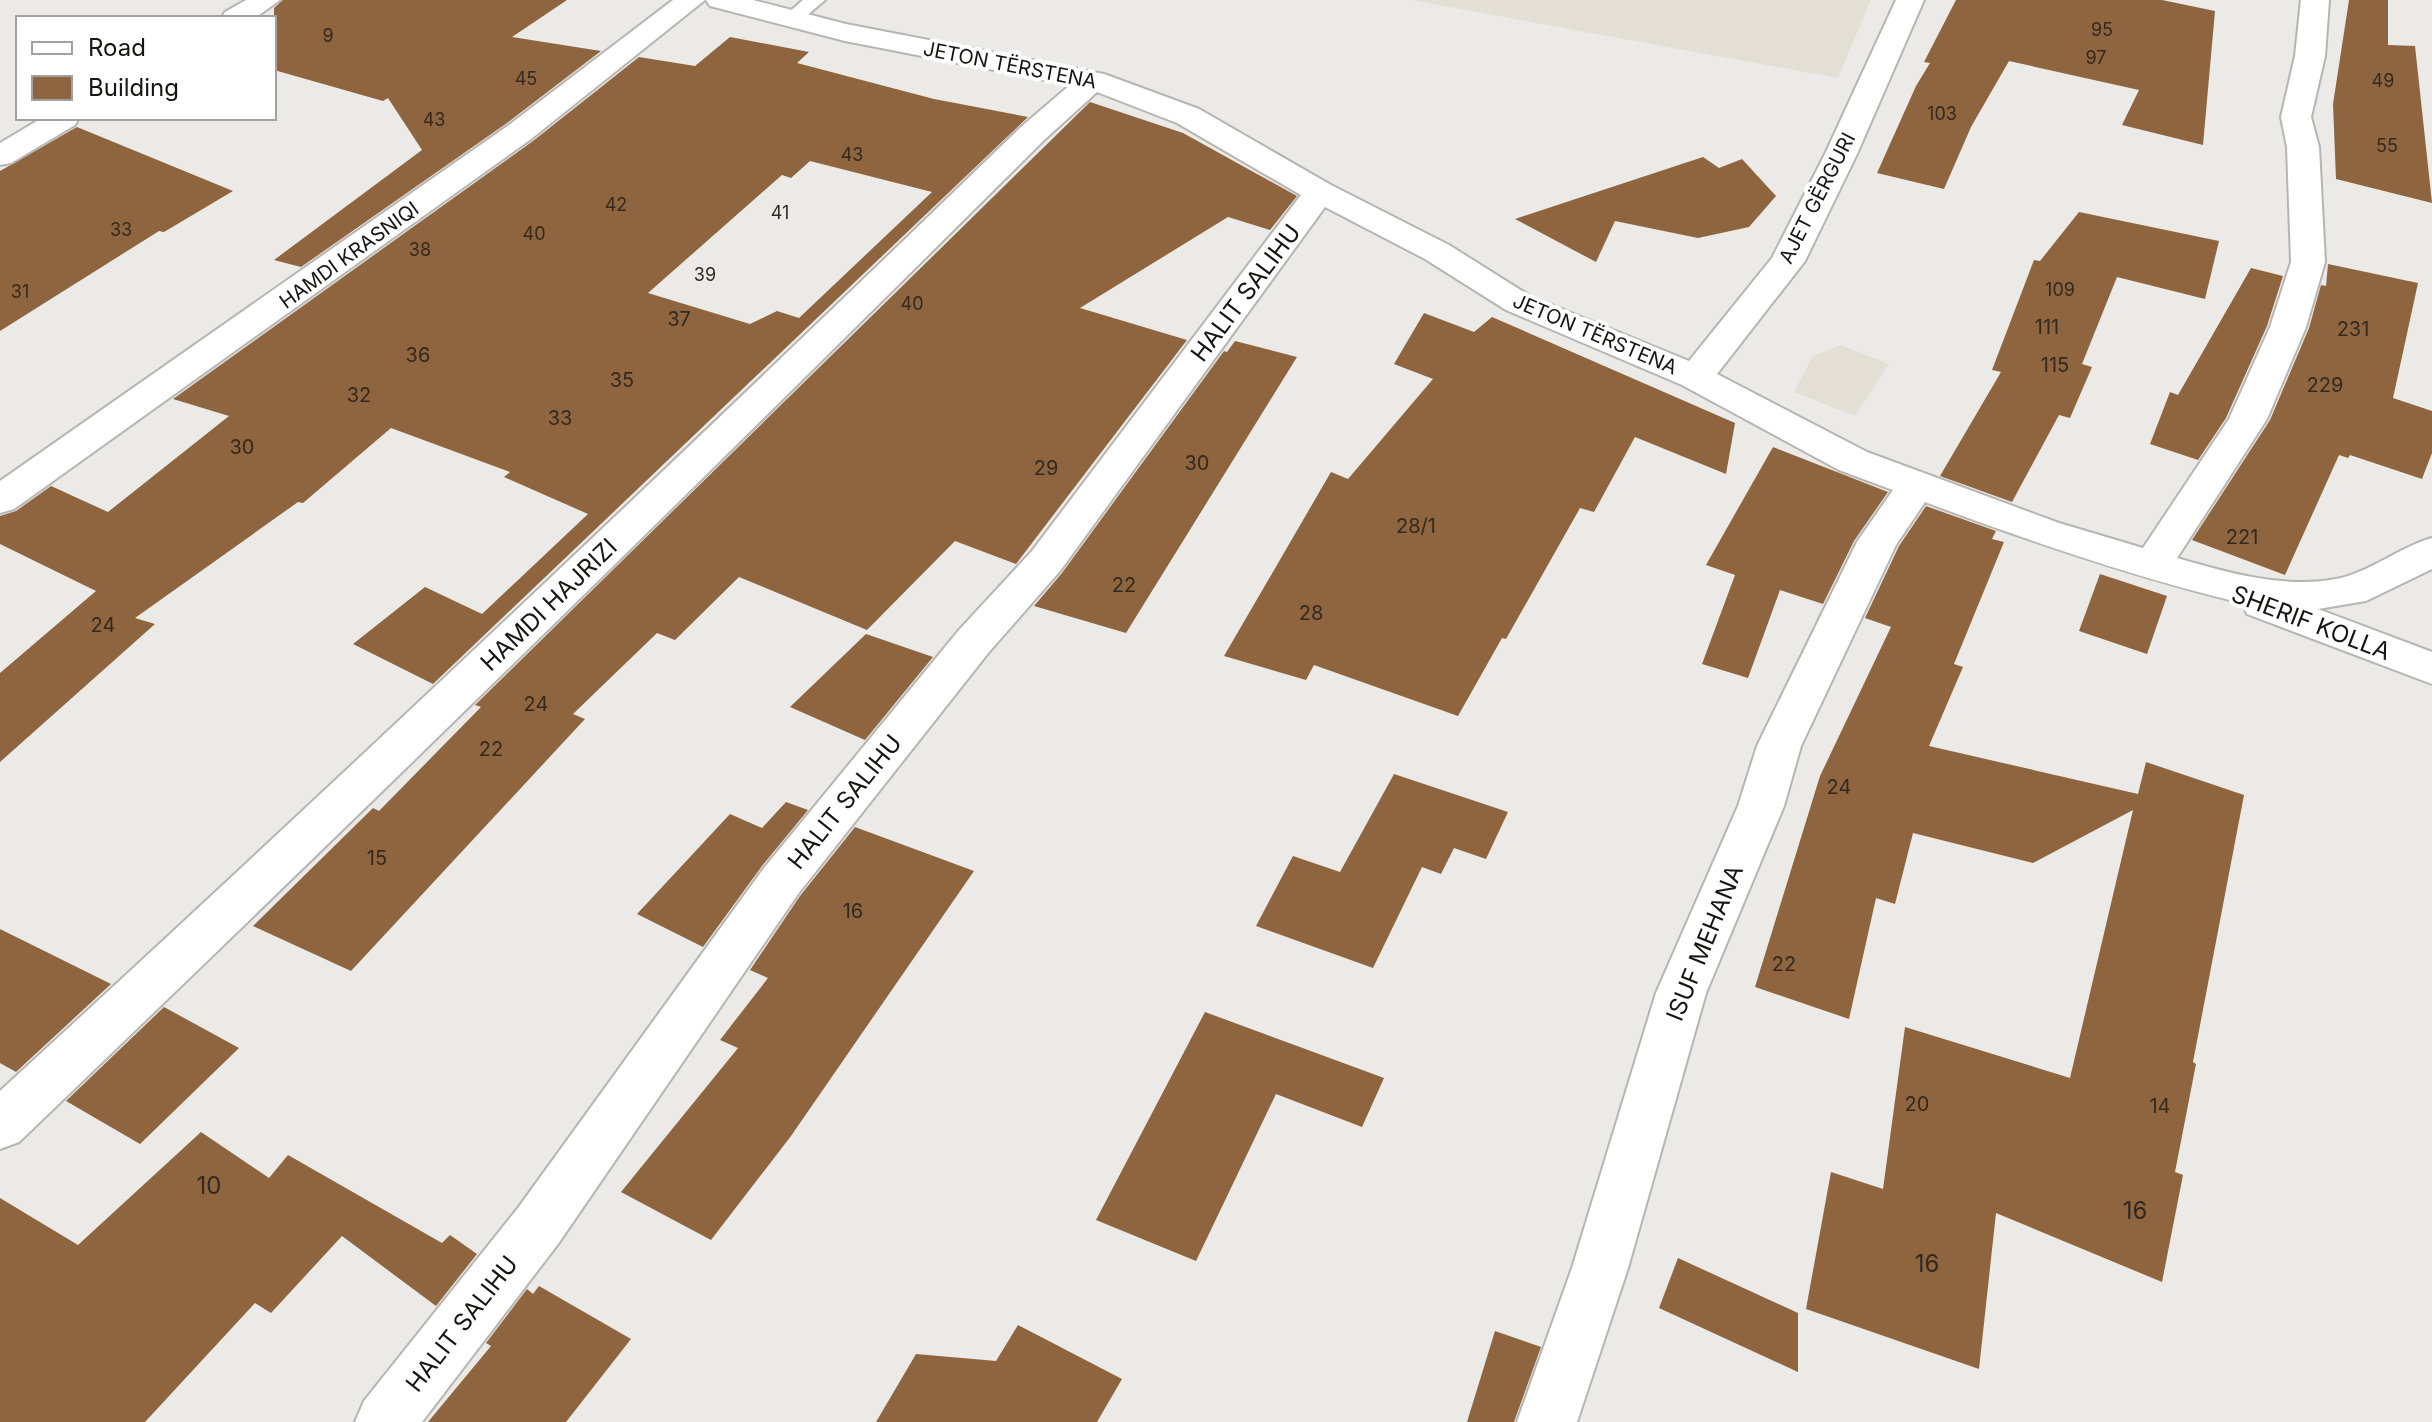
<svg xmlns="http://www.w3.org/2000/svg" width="2432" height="1422" font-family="Inter,sans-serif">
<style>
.built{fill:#e3dfd4}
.building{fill:#8e653e;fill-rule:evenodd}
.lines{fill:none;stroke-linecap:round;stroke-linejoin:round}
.lane-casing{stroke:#b6b5b1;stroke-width:4}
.street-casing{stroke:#b6b5b1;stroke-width:4}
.lane{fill:#fff;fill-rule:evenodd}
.street{fill:#fff;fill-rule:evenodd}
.labels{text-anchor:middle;stroke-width:8;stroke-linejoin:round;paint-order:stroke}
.far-number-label{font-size:18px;fill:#34291e}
.far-street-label{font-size:20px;fill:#161514;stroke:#fff}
.number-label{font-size:20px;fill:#34291e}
.street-label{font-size:24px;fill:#161514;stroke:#fff}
.near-number-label{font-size:24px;fill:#34291e}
</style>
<rect width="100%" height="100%" fill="#ebeae6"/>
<g class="built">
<polygon points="1411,0 1871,0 1838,78"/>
<polygon points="1841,345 1889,364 1855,416 1794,392 1813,356"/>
</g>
<g class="building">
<polygon points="283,0 567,0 512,37 601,51 507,123 301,267 274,260 422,150 388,98 383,101 274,70 274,8"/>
<polygon points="1956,0 2162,0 2215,11 2203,145 2122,125 2139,90 2009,61 1971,127 1944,189 1877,173 1916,86 1930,63 1924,62"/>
<polygon points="2349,0 2388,0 2388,45 2415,46 2432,203 2336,179 2333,104"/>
<path d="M 730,37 L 809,52 L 797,63 L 934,99 L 1028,117 L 433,684 L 353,644 L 425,587 L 482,614 L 588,514 L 504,477 L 510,472 L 391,428 L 303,503 L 298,502 L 135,618 L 155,624 L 0,762 L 0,673 L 96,591 L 0,544 L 0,516 L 16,511 L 51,486 L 108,512 L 229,416 L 173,399 L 533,141 L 639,57 L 695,66 ZM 810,161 L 932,192 L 799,318 L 777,311 L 750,324 L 648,293 L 782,175 L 791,178 Z"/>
<polygon points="1090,102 1183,133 1297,196 1270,230 1228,217 1080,308 1187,340 1016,564 955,541 867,630 739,577 675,640 657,633 573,714 585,719 351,971 253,926 373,808 379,811 481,707 475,705"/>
<polygon points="77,127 233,191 164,232 159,231 0,331 0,171"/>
<polygon points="1703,157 1719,168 1742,159 1776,196 1749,227 1698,238 1615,221 1596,262 1515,219"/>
<polygon points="2079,212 2219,241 2205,299 2117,277 2082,364 2092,367 2070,418 2059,415 2012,502 1940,476 2001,372 1992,370 2034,260 2040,261"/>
<polygon points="2328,264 2418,283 2393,398 2432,411 2432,453 2422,479 2350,455 2348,458 2339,455 2285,575 2192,540 2270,420 2309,328 2321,285 2326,286"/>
<polygon points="2251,268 2283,276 2267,326 2226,418 2198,460 2150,444 2170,392 2178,395"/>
<polygon points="1424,313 1474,332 1492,317 1735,423 1726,474 1635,437 1594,512 1580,508 1506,639 1502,638 1458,716 1314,665 1306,680 1224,656 1331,472 1348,479 1433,379 1394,364"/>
<polygon points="1235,341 1297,357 1126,633 1034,606 1062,573 1224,351 1227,352"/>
<polygon points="1773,447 1888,492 1854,541 1823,604 1780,590 1748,678 1702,664 1735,575 1706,565"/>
<polygon points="1926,506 1996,531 1992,539 2004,542 1954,664 1963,667 1929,746 2138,794 2146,762 2244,795 2193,1062 2196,1064 2175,1172 2183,1175 2162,1282 1996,1213 1979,1369 1806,1309 1831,1172 1883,1189 1905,1027 2070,1078 2133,810 2033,863 1913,833 1895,904 1876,898 1849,1019 1755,987 1820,776 1891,627 1865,618 1899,546"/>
<polygon points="2100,574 2167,596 2147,654 2079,631"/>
<polygon points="866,634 933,657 865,740 790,707"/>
<polygon points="1394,774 1508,812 1486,859 1454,848 1441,874 1422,867 1373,968 1256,926 1293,856 1340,872"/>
<polygon points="786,802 808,810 762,866 703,947 637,914 730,814 762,828"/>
<polygon points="855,827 974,871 791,1136 711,1240 621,1192 738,1048 720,1040 768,978 750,970 800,896"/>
<polygon points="0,929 111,984 16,1072 0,1063"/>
<polygon points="164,1007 239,1048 140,1144 66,1101"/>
<polygon points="1205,1012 1384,1078 1362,1127 1276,1094 1196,1261 1096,1220"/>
<polygon points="201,1132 269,1178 288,1155 442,1243 450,1235 477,1254 436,1306 342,1236 271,1313 255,1303 145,1422 0,1422 0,1198 78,1245"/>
<polygon points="1678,1258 1798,1313 1798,1372 1659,1308"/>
<polygon points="539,1286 631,1339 566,1422 428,1422 491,1346 486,1343 527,1289 533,1294"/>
<polygon points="1018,1325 1122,1379 1097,1422 876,1422 916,1354 996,1361"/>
<polygon points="1495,1331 1541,1347 1514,1422 1467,1422"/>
</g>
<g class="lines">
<defs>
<polygon id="lane" points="803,0 825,0 798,23 784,23 781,19"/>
<g id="street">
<polygon points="246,0 280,0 255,18 221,18 225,12"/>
<polygon points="673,0 705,0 531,139 14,509 0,513 0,481 509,125"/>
<path d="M 706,0 L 753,0 L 846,24 L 1104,74 L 1199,109 L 1331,185 L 1449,245 L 1530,296 L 1689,361 L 1772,258 L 1825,154 L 1896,0 L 1924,0 L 1857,154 L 1805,261 L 1717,374 L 1867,452 L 2059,523 L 2143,548 L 2229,419 L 2270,327 L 2291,262 L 2287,147 L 2281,117 L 2295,56 L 2301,0 L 2329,0 L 2325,56 L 2311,117 L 2319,147 L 2325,262 L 2306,327 L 2267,419 L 2177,558 C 2228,573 2289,590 2341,578 C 2373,570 2400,547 2432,538 L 2432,569 L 2366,601 L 2318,609 L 2432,652 L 2432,684 L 2247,614 L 2242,603 C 2134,577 2029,541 1925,502 L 1896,545 L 1801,746 L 1784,806 L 1706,993 L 1628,1268 L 1577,1422 L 1517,1422 L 1572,1268 L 1656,993 L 1738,806 L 1757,746 L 1857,542 L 1893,490 L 1839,470 L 1682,385 L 1506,310 L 1425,259 L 1325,207 L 1060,571 L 989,652 L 798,894 L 558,1244 L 422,1422 L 355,1422 L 364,1401 L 518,1208 L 764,868 L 959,630 L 1032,551 L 1301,195 L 1177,123 L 1097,92 L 1043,141 C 705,478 364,811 19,1142 L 0,1149 L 0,1091 C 345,774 685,453 1021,127 L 1070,85 L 845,41 L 710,6 Z"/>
<polygon points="42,118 79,118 75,125 11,163 0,165 0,143"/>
</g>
</defs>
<use href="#lane" class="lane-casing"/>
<use href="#street" class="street-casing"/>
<use href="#lane" class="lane"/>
<use href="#street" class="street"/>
</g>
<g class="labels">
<g class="far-number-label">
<text x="2102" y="36">95</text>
<text x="328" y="42">9</text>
<text x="2096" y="64">97</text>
<text x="526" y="85">45</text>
<text x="2383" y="87">49</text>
<text x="1942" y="120">103</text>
<text x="434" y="126">43</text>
<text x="2387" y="152">55</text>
<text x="852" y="161">43</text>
<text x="616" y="211">42</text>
<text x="780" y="219">41</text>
<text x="121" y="236">33</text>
<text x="534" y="240">40</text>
<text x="420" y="256">38</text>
<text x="705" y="281">39</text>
<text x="2060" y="296">109</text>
<text x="20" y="298">31</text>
<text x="912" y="310">40</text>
</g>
<g class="far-street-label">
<text transform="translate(1010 65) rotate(11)" y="7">JETON TËRSTENA</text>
<text transform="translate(1817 198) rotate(-63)" y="7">AJET GËRGURI</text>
<text transform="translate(349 255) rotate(-36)" y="7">HAMDI KRASNIQI</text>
<text transform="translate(1595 334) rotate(23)" y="7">JETON TËRSTENA</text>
</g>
<g class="number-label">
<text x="679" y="326">37</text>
<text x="2047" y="334">111</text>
<text x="2353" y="336">231</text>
<text x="418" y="362">36</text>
<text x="2055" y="372">115</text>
<text x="622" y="387">35</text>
<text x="2325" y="392">229</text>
<text x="359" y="402">32</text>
<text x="560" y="425">33</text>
<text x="242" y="454">30</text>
<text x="1197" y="470">30</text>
<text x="1046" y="475">29</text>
<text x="1416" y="533">28/1</text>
<text x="2242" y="544">221</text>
<text x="1124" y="592">22</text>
<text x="1311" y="620">28</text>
<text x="103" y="632">24</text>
<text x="536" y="711">24</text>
<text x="491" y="756">22</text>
<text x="1839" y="794">24</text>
<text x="377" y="865">15</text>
<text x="853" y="918">16</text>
<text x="1784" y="971">22</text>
<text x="1917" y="1111">20</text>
<text x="2160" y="1113">14</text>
</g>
<g class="street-label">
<text transform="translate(1246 293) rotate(-53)" y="8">HALIT SALIHU</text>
<text transform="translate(549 605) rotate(-44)" y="8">HAMDI HAJRIZI</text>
<text transform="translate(2311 623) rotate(21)" y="8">SHERIF KOLLA</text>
<text transform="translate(845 802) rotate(-51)" y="8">HALIT SALIHU</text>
<text transform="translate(1705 943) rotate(-68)" y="8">ISUF MEHANA</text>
<text transform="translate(462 1324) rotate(-52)" y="8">HALIT SALIHU</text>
</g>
<g class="near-number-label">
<text x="209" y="1194">10</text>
<text x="2135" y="1219">16</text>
<text x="1927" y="1272">16</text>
</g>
</g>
<rect x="16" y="16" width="260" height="104" fill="#ffffff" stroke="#a2a1a1" stroke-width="2"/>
<rect x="32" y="42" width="40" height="12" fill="#ffffff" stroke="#a2a1a1" stroke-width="2"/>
<text x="88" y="56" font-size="24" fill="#161514">Road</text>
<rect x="32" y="76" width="40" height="24" fill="#8e653e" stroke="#a2a1a1" stroke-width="2"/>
<text x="88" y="96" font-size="24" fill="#161514">Building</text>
</svg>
